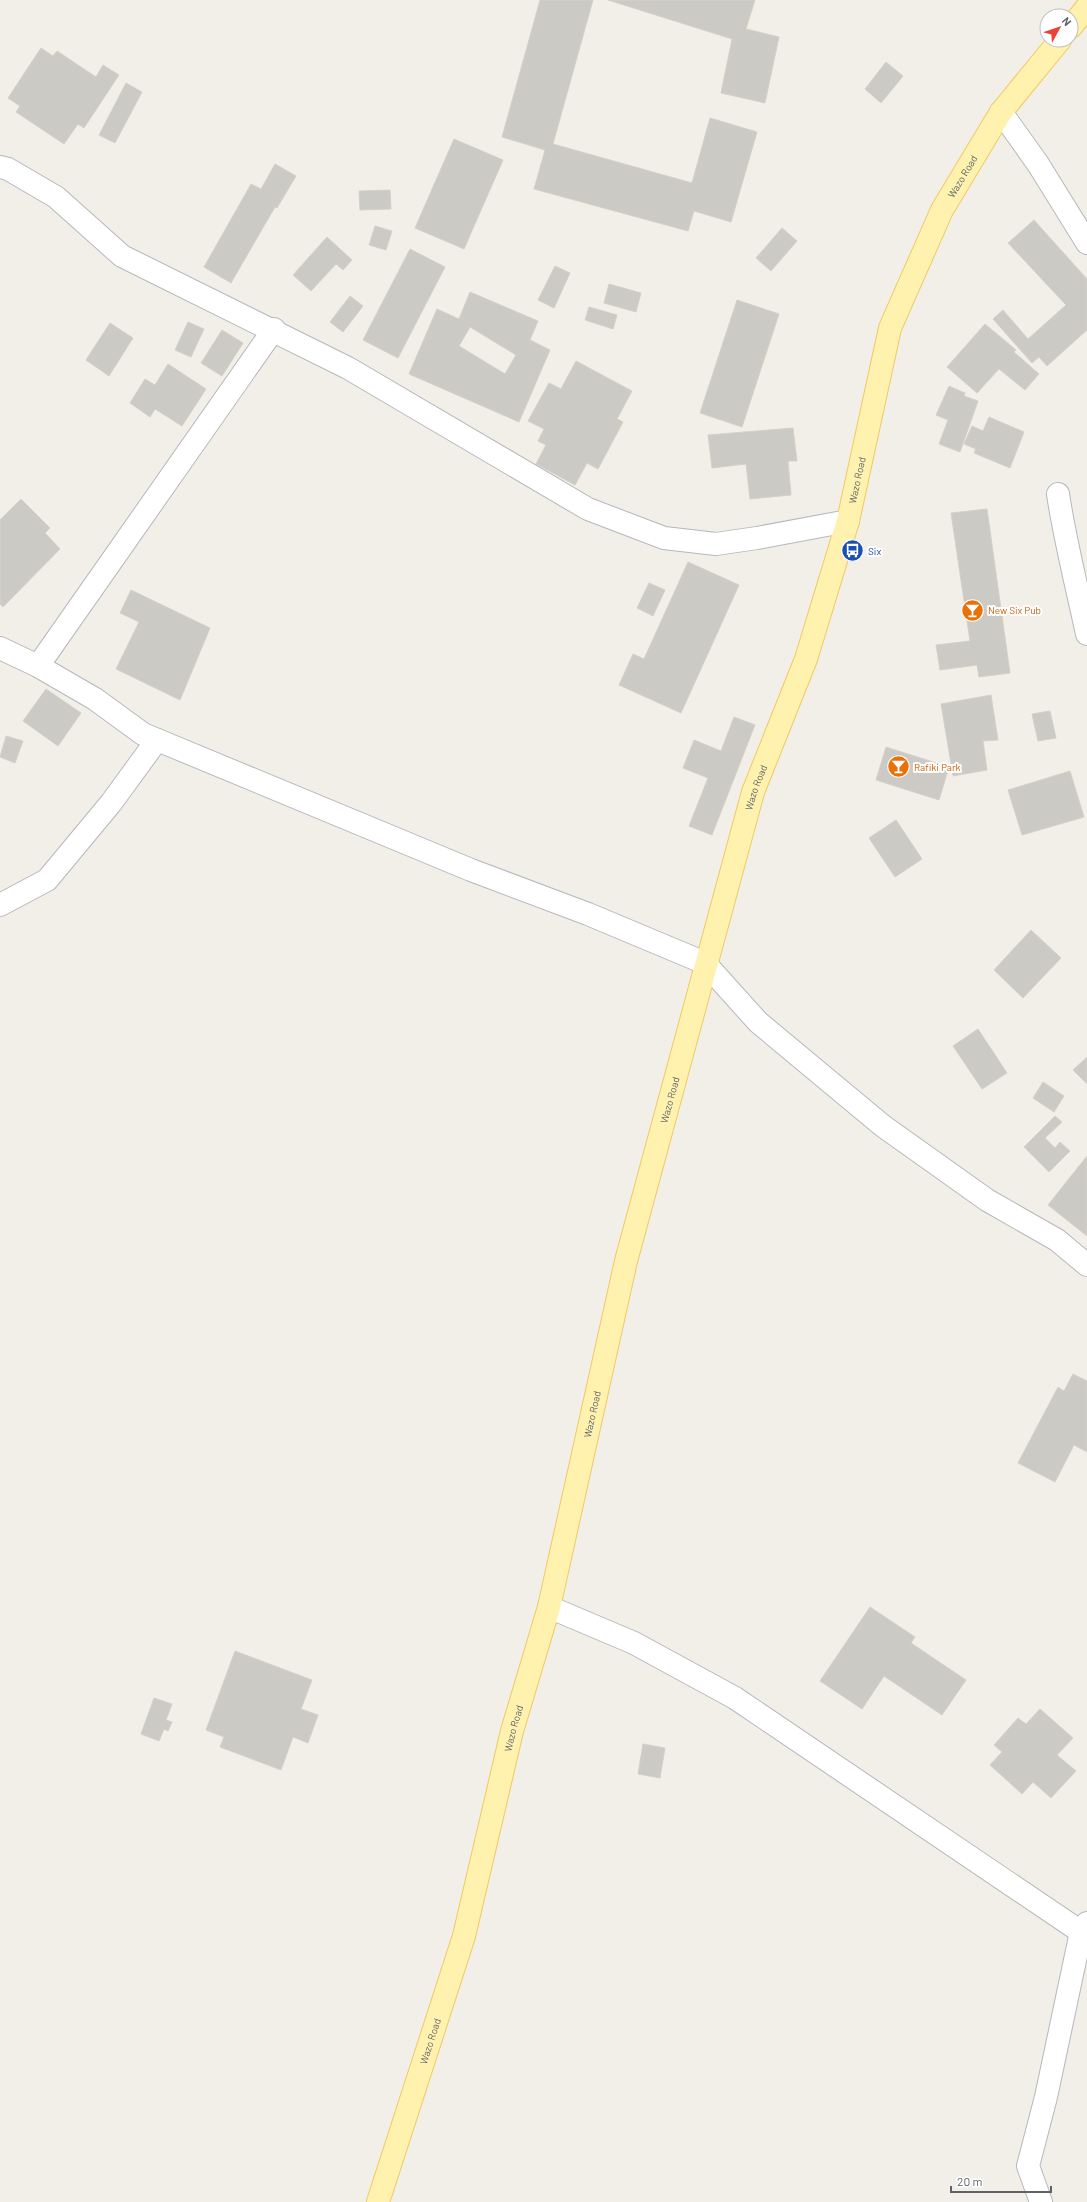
<svg xmlns="http://www.w3.org/2000/svg" width="1087" height="2202" font-family="Barlow,sans-serif">
<style>
.building{fill:#cccac5;stroke:#d6d1c6;fill-rule:evenodd}
.lines{fill:none;stroke-linecap:round;stroke-linejoin:round}
.minor-casing{stroke:#b5b8bc;stroke-width:24}
.major-casing{stroke:#f2c960;stroke-width:24}
.minor{stroke:#fff;stroke-width:22}
.major{stroke:#fff2af;stroke-width:22}
.labels{text-anchor:middle;stroke-width:4;stroke-linejoin:round;paint-order:stroke}
.street-label{font-size:10px;fill:#5f6368;stroke:#fff}
.transit-label{font-size:10px;fill:#164399;stroke:#fff;text-anchor:start}
.food-label{font-size:10px;fill:#c56008;stroke:#fff;text-anchor:start}
</style>
<rect width="100%" height="100%" fill="#f1efe8"/>
<g class="building">
<polygon points="540,0 593,0 553,144 692,183 710,118 757,132 731,222 694,211 688,231 534,189 545,150 502,137"/>
<polygon points="608,0 755,0 746,29 779,37 765,103 721,93 732,39"/>
<polygon points="41,48 53,56 57,51 96,77 103,65 119,75 84,128 78,124 64,144 16,112 20,106 8,98"/>
<polygon points="886,62 903,76 881,103 865,89"/>
<polygon points="126,83 142,92 115,143 99,135"/>
<polygon points="454,139 503,160 464,249 415,228"/>
<polygon points="275,164 296,176 277,208 275,207 231,283 204,267 251,184 261,189"/>
<polygon points="390,190 391,209 360,210 359,191"/>
<polygon points="1034,220 1087,279 1087,330 1047,366 1039,357 1032,363 993,319 1003,310 1028,339 1066,305 1008,243"/>
<polygon points="375,226 392,231 386,250 369,245"/>
<polygon points="782,228 797,241 771,271 756,258"/>
<polygon points="327,237 352,260 343,270 336,264 311,291 293,275"/>
<polygon points="410,249 445,267 398,358 363,340"/>
<polygon points="555,266 570,273 554,308 538,300"/>
<polygon points="609,284 641,293 636,312 604,303"/>
<path d="M 470,292 L 538,321 L 530,340 L 550,350 L 519,422 L 409,374 L 437,309 L 459,319 ZM 470,327 L 516,355 L 505,374 L 459,346 Z"/>
<polygon points="350,296 363,306 343,332 330,322"/>
<polygon points="737,300 779,314 742,427 700,413"/>
<polygon points="589,307 617,315 613,329 585,320"/>
<polygon points="188,322 204,329 191,357 175,350"/>
<polygon points="110,323 133,338 109,376 86,360"/>
<polygon points="985,324 1016,350 1014,352 1039,374 1025,390 999,369 977,393 947,367"/>
<polygon points="222,330 243,343 222,376 201,363"/>
<polygon points="576,361 632,391 617,419 623,422 598,469 587,463 575,485 536,464 546,445 538,441 544,429 528,421 549,383 561,389"/>
<polygon points="168,364 206,389 182,426 155,409 150,417 130,403 145,379 155,385"/>
<polygon points="949,386 965,393 964,396 978,401 960,452 939,444 948,420 936,415"/>
<polygon points="989,417 1024,432 1010,468 974,453 976,449 964,444 972,426 983,431"/>
<polygon points="793,428 797,461 788,461 791,495 750,499 746,464 712,468 708,435"/>
<polygon points="21,499 50,528 45,533 60,549 3,607 0,604 0,520"/>
<polygon points="987,509 1010,673 979,677 977,665 940,670 936,645 970,641 951,513"/>
<polygon points="688,562 739,585 681,713 619,685 633,654 644,659"/>
<polygon points="649,583 665,590 653,616 637,608"/>
<polygon points="131,590 210,628 180,700 116,669 139,622 120,613"/>
<polygon points="46,689 81,713 58,746 23,721"/>
<polygon points="991,695 998,740 983,741 987,770 953,776 941,704"/>
<polygon points="1050,711 1056,738 1038,741 1032,714"/>
<polygon points="734,717 755,725 712,835 689,826 708,778 683,768 694,740 721,751"/>
<polygon points="6,736 23,741 15,763 0,757"/>
<polygon points="886,747 949,767 939,800 876,780"/>
<polygon points="1070,771 1084,817 1022,835 1008,790"/>
<polygon points="896,820 922,859 895,877 869,838"/>
<polygon points="1031,930 1061,958 1023,998 994,970"/>
<polygon points="978,1029 1007,1073 982,1089 953,1046"/>
<polygon points="1087,1057 1087,1084 1073,1070"/>
<polygon points="1043,1082 1064,1096 1054,1112 1033,1098"/>
<polygon points="1055,1116 1062,1122 1045,1138 1055,1148 1060,1142 1070,1151 1049,1172 1024,1147"/>
<polygon points="1087,1156 1087,1236 1048,1205"/>
<polygon points="1073,1374 1087,1381 1087,1452 1074,1445 1055,1482 1018,1463 1058,1387 1064,1391"/>
<polygon points="870,1607 915,1637 911,1643 966,1680 942,1715 884,1676 862,1709 820,1681"/>
<polygon points="235,1651 312,1680 301,1709 318,1715 308,1743 293,1737 281,1770 220,1747 224,1737 206,1730"/>
<polygon points="154,1698 172,1704 166,1720 172,1722 168,1731 164,1729 159,1741 141,1734"/>
<polygon points="1040,1709 1073,1738 1057,1755 1076,1771 1051,1798 1033,1782 1022,1794 990,1765 1002,1752 994,1745 1018,1718 1026,1724"/>
<polygon points="643,1744 665,1748 660,1778 638,1774"/>
</g>
<g class="lines">
<defs>
<g id="minor">
<polyline points="1001,112 1038,164 1087,243"/>
<polyline points="0,167 8,169 56,197 122,256 348,368 588,509 664,538 716,544 757,538 848,521"/>
<path d="M 1058,494 C 1065,541 1077,587 1087,634"/>
<polyline points="0,648 38,666 95,699 143,734 471,870 588,914 705,963 758,1022 883,1126 987,1200 1057,1240 1087,1265"/>
<polyline points="38,666 274,329"/>
<polyline points="0,905 47,880 111,803 157,740"/>
<polyline points="549,1607 634,1643 735,1698 1081,1932"/>
<polyline points="1041,2202 1028,2166 1046,2097 1081,1932 1087,1923"/>
</g>
<g id="major">
<polyline points="1071,27 1087,7"/>
<path id="s1" d="M 378,2202 L 464,1936 L 512,1731 L 549,1607 L 626,1261 L 753,792 L 806,659 L 848,521 L 890,328 L 942,210 L 1001,112 L 1060,40"/>
</g>
</defs>
<use href="#minor" class="minor-casing"/>
<use href="#major" class="major-casing"/>
<use href="#minor" class="minor"/>
<use href="#major" class="major"/>
</g>
<defs>
<symbol id="bus-disc" viewBox="-11 -11 22 22"><circle r="9.5" fill="#1a4fb4" stroke="#fff"/><path d="M-5-6H5V4H4V6H2V4H-2V6H-4V4H-5ZM-3.5-4V0h7V-4ZM-3.5 1.2v1.5H-2V1.2ZM2 1.2v1.5H3.5V1.2Z" fill="#fff"/></symbol>
<symbol id="bar-disc" viewBox="-11 -11 22 22"><circle r="9.5" fill="#e8710a" stroke="#fff"/><path d="M-6-5H6L.8 .8V4.5H3.5V6h-7V4.5H-.8V.8Z" fill="#fff"/></symbol>
</defs>
<g fill-rule="evenodd">
<use href="#bus-disc" x="840" y="538" width="25" height="25"/>
<use href="#bar-disc" x="960" y="598" width="25" height="25"/>
<use href="#bar-disc" x="886" y="754" width="25" height="25"/>
</g>
<g class="labels">
<g class="street-label">
<text dy="4" stroke="none"><textPath href="#s1" startOffset="2113">Wazo Road</textPath></text>
<text dy="4" stroke="none"><textPath href="#s1" startOffset="1789">Wazo Road</textPath></text>
<text dy="4" stroke="none"><textPath href="#s1" startOffset="1465">Wazo Road</textPath></text>
<text dy="4" stroke="none"><textPath href="#s1" startOffset="1141">Wazo Road</textPath></text>
<text dy="4" stroke="none"><textPath href="#s1" startOffset="817">Wazo Road</textPath></text>
<text dy="4" stroke="none"><textPath href="#s1" startOffset="493">Wazo Road</textPath></text>
<text dy="4" stroke="none"><textPath href="#s1" startOffset="169">Wazo Road</textPath></text>
</g>
<g class="transit-label">
<text x="868" y="555">Six</text>
</g>
<g class="food-label">
<text x="988" y="614">New Six Pub</text>
<text x="914" y="771">Rafiki Park</text>
</g>
</g>
<g transform="translate(1059 28) rotate(50)"><circle r="19" fill="#ffffff" stroke="#bfc1c3"/>
<path d="M0-3L7 15L0 10L-7 15Z" fill="#ea4335"/>
<text y="-6" font-size="11" font-weight="bold" text-anchor="middle" fill="#5f6368">N</text>
</g>
<path d="M951 2186v6h100v-6" fill="none" stroke="#5f6368" stroke-width="2"/>
<text x="957" y="2186" font-size="12" fill="#5f6368" stroke="#ffffff" stroke-width="3" paint-order="stroke">20 m</text>
</svg>
